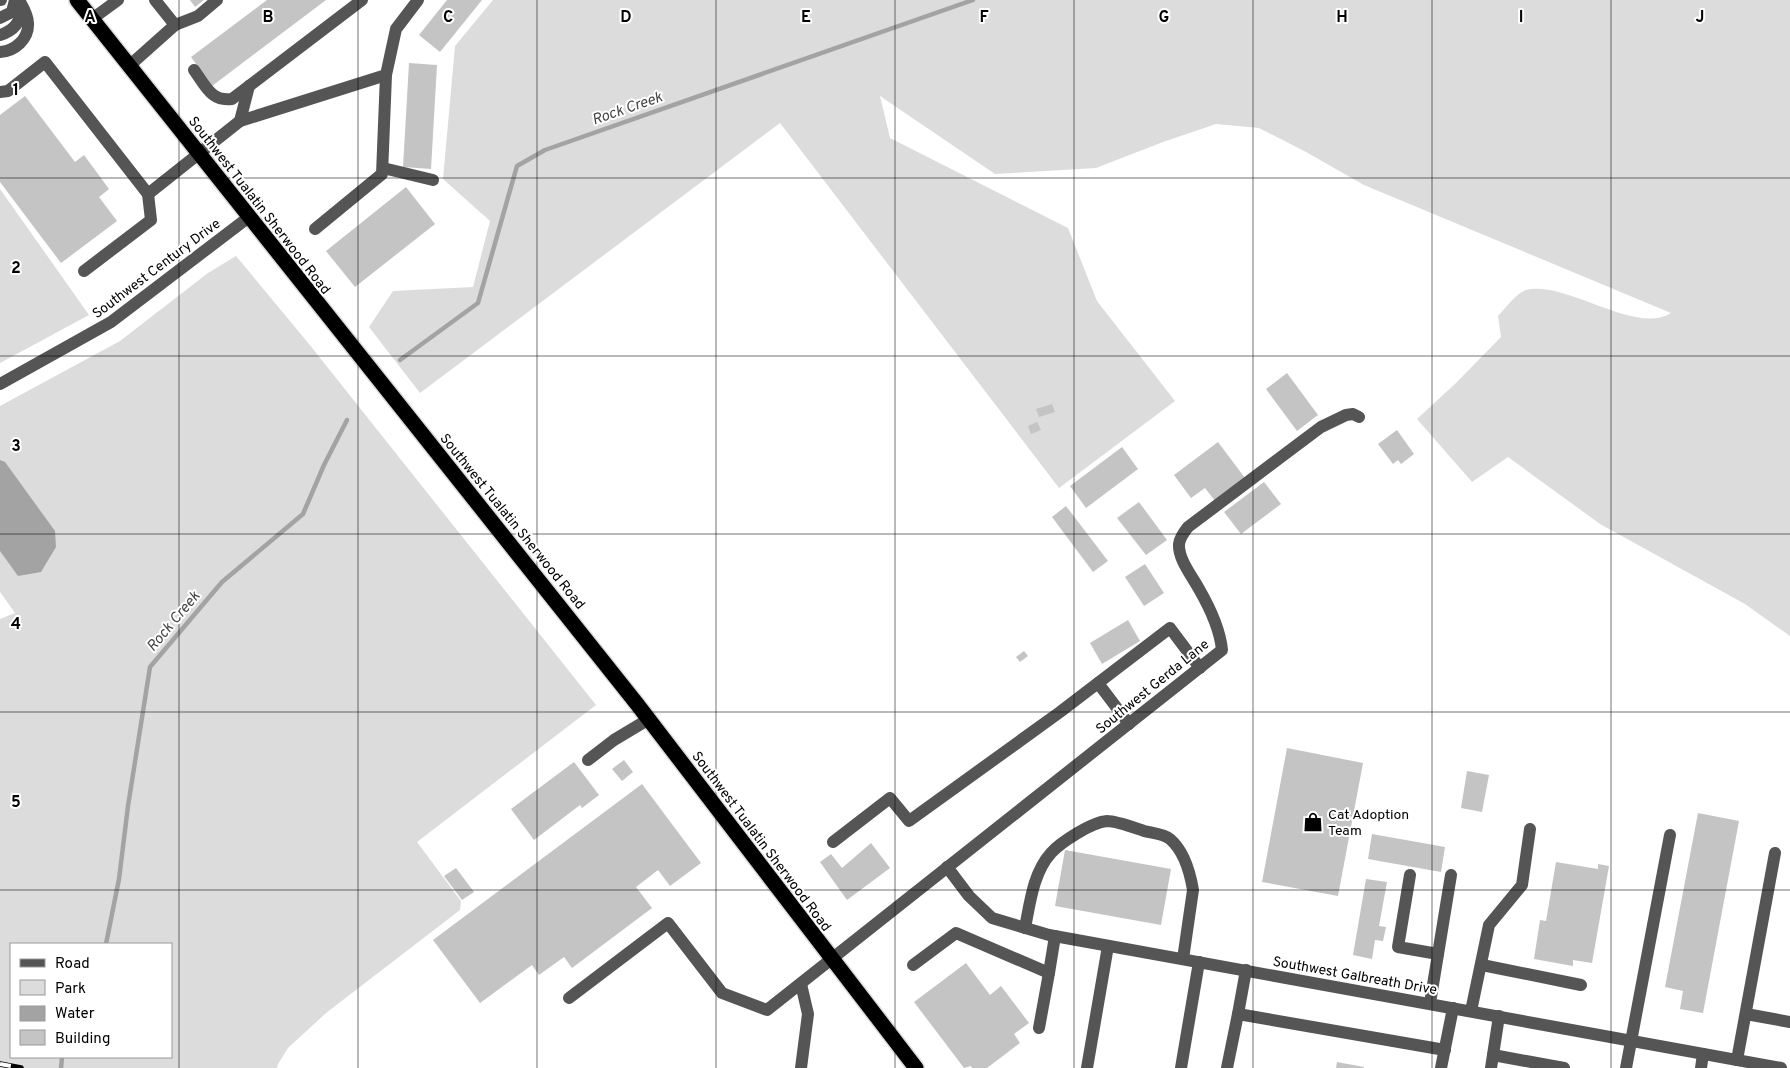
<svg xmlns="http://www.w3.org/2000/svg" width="1790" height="1068" font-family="Overpass,sans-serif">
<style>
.green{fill:#dcdcdc;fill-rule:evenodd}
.water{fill:#a3a3a3}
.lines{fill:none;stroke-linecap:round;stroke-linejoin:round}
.stream{stroke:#a3a3a3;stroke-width:4.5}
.building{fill:#c4c4c4}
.highway-casing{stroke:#dbdbdb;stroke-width:18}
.minor{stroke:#555;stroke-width:12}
.highway{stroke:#000;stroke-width:15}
.rail-casing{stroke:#000;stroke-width:5.5}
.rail{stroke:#fff;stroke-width:4;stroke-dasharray:11;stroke-linecap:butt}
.grid{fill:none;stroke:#000;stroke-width:1;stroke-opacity:0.55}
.labels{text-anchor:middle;stroke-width:4;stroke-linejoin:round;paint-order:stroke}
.street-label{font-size:14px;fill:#000;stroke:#fff}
.poi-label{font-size:14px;fill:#000;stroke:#fff;text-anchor:start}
.water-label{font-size:15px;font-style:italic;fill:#444;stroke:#fff}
.grid-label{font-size:16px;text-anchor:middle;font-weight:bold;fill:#000;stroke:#fff;stroke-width:4;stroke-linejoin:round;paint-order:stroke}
</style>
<rect width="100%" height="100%" fill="#fff"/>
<g class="green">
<path d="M 493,0 L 1790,0 L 1790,636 L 1745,604 L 1600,524 L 1508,457 L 1472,482 L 1417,419 L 1456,383 L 1501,337 L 1498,316 C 1506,308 1516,293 1526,290 C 1566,280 1636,336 1671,313 L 1364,185 L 1306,152 L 1259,128 L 1216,124 L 1163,142 L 1096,168 L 995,174 L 880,96 L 890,138 L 1068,228 L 1097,301 L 1175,401 L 1059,488 L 780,123 L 420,393 L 369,327 L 393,291 L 473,287 L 490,221 L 443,179 L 455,46 Z"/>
<polygon points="0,189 89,315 0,363"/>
<path d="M 236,256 L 309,344 L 596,705 L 417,842 L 461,901 L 460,910 L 326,1013 L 288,1048 L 278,1064 L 277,1068 L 0,1068 L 0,619 L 15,613 L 0,592 L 0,406 L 120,341 L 208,273 ZM 11,944 L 171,944 L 171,1057 L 11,1057 Z"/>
</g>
<polygon class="water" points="0,460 5,462 55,531 56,547 41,572 18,576 0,551"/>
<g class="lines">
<g class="stream">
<polyline points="400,360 478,303 517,166 545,150 973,0"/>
<polyline points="106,944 119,879 128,806 150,667 222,582 303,514 324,465 347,420"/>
<polyline points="61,1068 62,1057"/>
</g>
</g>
<g class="building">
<polygon points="190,0 204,0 195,7"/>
<polygon points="267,0 326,0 212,86 191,57"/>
<polygon points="447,0 482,0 440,52 419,35"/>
<polygon points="409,63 437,65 431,169 403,167"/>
<polygon points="25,96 75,162 84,155 109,189 99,197 117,221 61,263 0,182 0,115"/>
<polygon points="406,187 435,224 355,287 326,251"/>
<polygon points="1287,373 1318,415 1297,431 1266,389"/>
<polygon points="1052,404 1055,412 1039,417 1036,409"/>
<polygon points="1037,422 1041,430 1031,434 1028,426"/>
<polygon points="1397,430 1414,454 1401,464 1398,460 1393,464 1378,444"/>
<polygon points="1218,442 1245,478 1215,501 1205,488 1191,498 1174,475"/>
<polygon points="1122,447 1138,469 1086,508 1070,486"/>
<polygon points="1264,482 1281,504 1241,534 1224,512"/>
<polygon points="1139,502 1167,540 1146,555 1117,518"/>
<polygon points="1066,506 1108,561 1093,572 1052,517"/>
<polygon points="1145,564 1164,593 1144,606 1125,577"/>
<polygon points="1128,620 1140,641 1102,664 1090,643"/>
<polygon points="1024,651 1028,656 1020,662 1016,657"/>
<polygon points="1287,748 1363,763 1338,896 1262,882"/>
<polygon points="624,760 633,772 622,781 612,769"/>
<polygon points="574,762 599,795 582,808 580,805 534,840 511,809"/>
<polygon points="1467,771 1489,775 1482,812 1461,808"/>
<polygon points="642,784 701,863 670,886 658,870 636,887 652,908 572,968 564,957 539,975 532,965 480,1003 433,940"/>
<polygon points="1698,813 1739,821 1703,1013 1680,1009 1683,991 1665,987"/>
<polygon points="1372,834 1445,847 1441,872 1368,859"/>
<polygon points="871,843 890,868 847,900 820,862 831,854 842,868"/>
<polygon points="1065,850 1171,869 1161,925 1055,906"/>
<polygon points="1556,862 1598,869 1598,864 1609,866 1592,963 1573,960 1573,966 1534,959 1540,920 1546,921"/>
<polygon points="456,868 474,892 462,900 444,876"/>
<polygon points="1366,879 1387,882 1379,926 1386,927 1383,941 1375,940 1372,959 1353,955"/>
<polygon points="966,963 990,995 1001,986 1029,1023 1014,1034 1020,1043 987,1068 972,1068 971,1066 964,1068 914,1002"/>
<polygon points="1337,1062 1364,1067 1364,1068 1336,1068"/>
</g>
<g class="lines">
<defs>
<polyline id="highway" points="77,0 637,704 916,1068"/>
</defs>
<use href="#highway" class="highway-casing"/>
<g class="minor">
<polyline points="0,0 1,0"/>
<polyline points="0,18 12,12 15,0"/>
<polyline points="92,19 118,0"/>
<polyline points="175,25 198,16 217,0"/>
<path d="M 0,35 C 15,30 22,21 20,6"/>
<path d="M 0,52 C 15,51 29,39 28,23 C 28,15 23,7 19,0"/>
<polyline points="129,66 175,25 155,0"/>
<path d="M 194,70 C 205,85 211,102 232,99 L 362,0"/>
<polyline points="0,92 8,91 45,62 148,194 240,121 386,75 396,29 418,0"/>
<polyline points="240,121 249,86"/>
<polyline points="383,168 433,180"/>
<polyline points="315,229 382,174 386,75"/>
<polyline points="84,271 151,220 148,194"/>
<polyline points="0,384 111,322 249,217"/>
<polyline points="1098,683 1129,724"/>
<polyline points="588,760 614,740 649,719"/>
<polyline points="833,842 890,798 909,821 1060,712 1170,628 1200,668"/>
<polyline points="947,867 969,896 992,918 1049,935 1781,1068"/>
<polyline points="1410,875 1398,947 1438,954"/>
<path d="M 1025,928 C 1030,903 1033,873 1051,853 C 1061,842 1092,822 1107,821 C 1117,821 1135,828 1144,831 C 1152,833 1164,834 1170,839 C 1184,851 1190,872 1193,890 L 1183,959"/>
<polyline points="913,965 956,933 1049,973 1055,936"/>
<polyline points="1482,965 1581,985"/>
<path d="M 569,998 L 668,923 L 722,993 L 767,1010 L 1222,650 C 1220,629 1210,608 1199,589 C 1192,576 1178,559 1179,544 C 1180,537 1184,532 1188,527 L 1321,427 L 1346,415 L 1353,414 L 1359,417"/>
<polyline points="1430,1003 1451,875"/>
<polyline points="1471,1011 1489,925 1522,885 1530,829"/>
<polyline points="1238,1014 1246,970"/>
<polyline points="1746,1014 1790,1022"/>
<polyline points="1039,1028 1049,973"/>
<polyline points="1493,1055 1564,1068"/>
<polyline points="1737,1060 1775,853"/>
<polyline points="801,1068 808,1014 801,984"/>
<polyline points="1087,1068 1108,946"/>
<polyline points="1181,1068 1199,962"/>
<polyline points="1227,1068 1238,1014 1445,1050"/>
<polyline points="1441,1068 1453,1008"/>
<polyline points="1491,1068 1499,1016"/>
<polyline points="1626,1068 1670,835"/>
<polyline points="1701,1068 1703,1054"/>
</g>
<use href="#highway" class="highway"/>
<defs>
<polyline id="rail" points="0,1064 21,1068"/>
</defs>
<use href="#rail" class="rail-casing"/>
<use href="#rail" class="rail"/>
</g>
<path class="grid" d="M 179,0 L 179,1068M 358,0 L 358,1068M 537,0 L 537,1068M 716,0 L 716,1068M 895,0 L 895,1068M 1074,0 L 1074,1068M 1253,0 L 1253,1068M 1432,0 L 1432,1068M 1611,0 L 1611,1068M 0,178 L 1790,178M 0,356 L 1790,356M 0,534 L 1790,534M 0,712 L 1790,712M 0,890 L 1790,890"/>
<defs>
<symbol id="shop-bare" viewBox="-9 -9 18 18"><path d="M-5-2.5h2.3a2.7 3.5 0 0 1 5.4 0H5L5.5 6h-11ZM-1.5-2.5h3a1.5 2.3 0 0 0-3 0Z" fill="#000" stroke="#fff" stroke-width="2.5" paint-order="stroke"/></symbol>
</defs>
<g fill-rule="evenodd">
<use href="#shop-bare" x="1299" y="808" width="28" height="28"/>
</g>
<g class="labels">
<g class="street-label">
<text transform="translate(260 205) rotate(52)" y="5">Southwest Tualatin Sherwood Road</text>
<text transform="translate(156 268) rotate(-37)" y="5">Southwest Century Drive</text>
<text transform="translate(513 521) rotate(51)" y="5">Southwest Tualatin Sherwood Road</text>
<text transform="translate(1152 686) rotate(-39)" y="5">Southwest Gerda Lane</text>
<text transform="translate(762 841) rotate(53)" y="5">Southwest Tualatin Sherwood Road</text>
<text transform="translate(1355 975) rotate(10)" y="5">Southwest Galbreath Drive</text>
</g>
<g class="poi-label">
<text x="1328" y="819">Cat Adoption<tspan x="1328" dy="16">Team</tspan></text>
</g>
<g class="water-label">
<text transform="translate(627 108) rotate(-19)" y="5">Rock Creek</text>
<text transform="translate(173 621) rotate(-50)" y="5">Rock Creek</text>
</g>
</g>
<g class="grid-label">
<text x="90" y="22">A</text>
<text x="268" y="22">B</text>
<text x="448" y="22">C</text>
<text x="626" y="22">D</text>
<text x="806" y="22">E</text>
<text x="984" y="22">F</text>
<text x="1164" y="22">G</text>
<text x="1342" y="22">H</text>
<text x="1521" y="22">I</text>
<text x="1700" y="22">J</text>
<text x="16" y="95">1</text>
<text x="16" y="273">2</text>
<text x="16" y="451">3</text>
<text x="16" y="629">4</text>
<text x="16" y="807">5</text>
</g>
<rect x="10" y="943" width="162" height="115" fill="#ffffff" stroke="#999999"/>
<rect x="20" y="959" width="25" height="8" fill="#555555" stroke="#999999"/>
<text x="55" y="968" font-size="15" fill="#000000">Road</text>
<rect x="20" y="980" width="25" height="15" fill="#dcdcdc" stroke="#999999"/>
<text x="55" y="993" font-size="15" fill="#000000">Park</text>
<rect x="20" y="1006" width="25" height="15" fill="#a3a3a3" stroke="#999999"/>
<text x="55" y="1018" font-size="15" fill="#000000">Water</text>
<rect x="20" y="1030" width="25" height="15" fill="#c4c4c4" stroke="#999999"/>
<text x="55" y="1043" font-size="15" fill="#000000">Building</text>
</svg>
